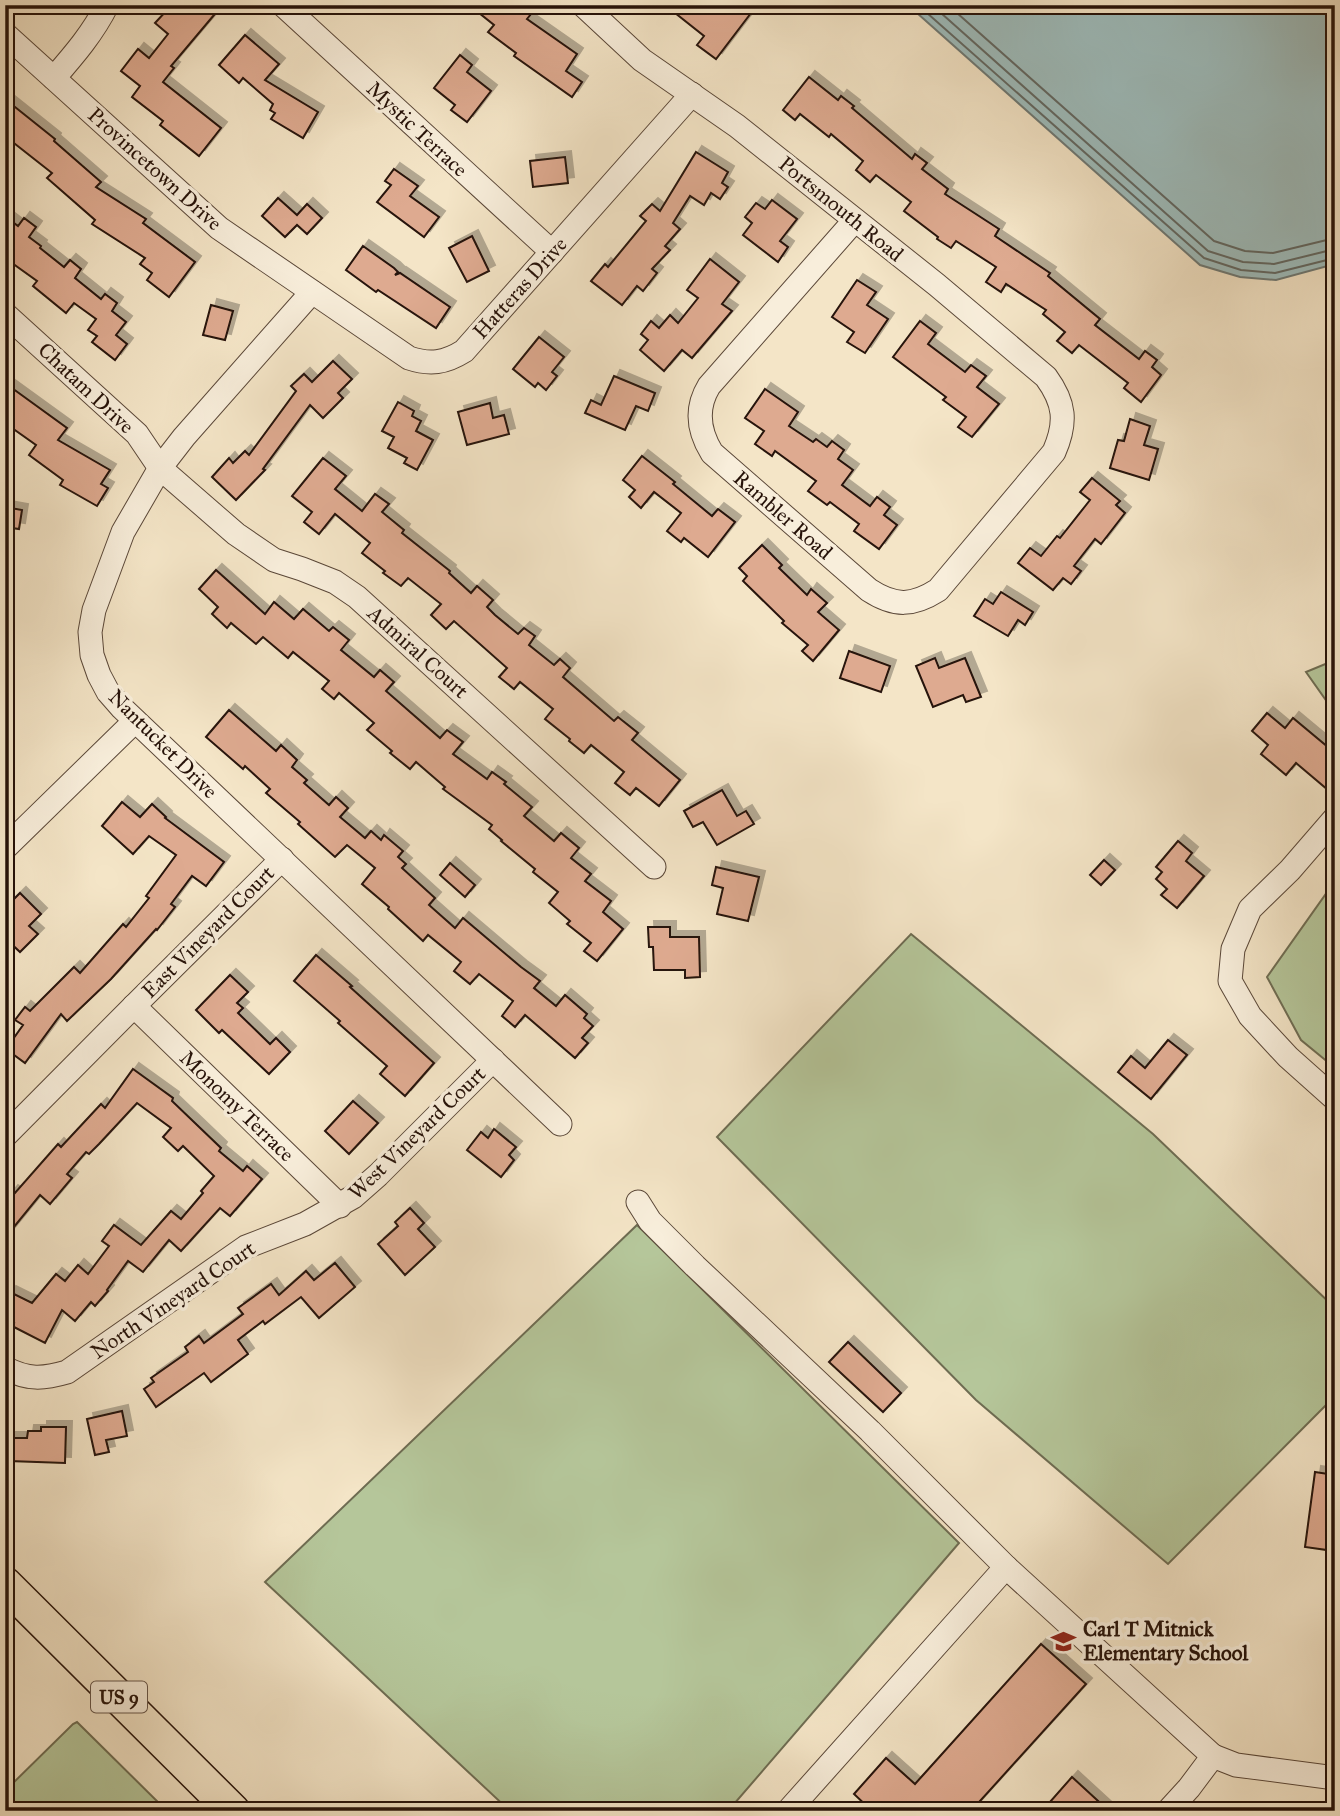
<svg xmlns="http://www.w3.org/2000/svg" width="1340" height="1816" font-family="'IM FELL Great Primer',serif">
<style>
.green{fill:#b5c69a;stroke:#6e6c52;stroke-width:2}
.water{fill:#9ebdbd;stroke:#6e7975;stroke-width:2}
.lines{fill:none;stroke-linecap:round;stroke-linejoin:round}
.shore{stroke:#626863;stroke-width:2}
.building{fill:#deaa90;stroke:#261209;stroke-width:2;filter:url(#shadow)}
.minor-casing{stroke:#5a4738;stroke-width:25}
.highway-casing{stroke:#261209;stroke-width:36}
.minor{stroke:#f8eedb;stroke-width:23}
.highway{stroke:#f4e5c7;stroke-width:33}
.labels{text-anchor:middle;stroke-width:7;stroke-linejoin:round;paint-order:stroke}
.shield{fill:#f8eedb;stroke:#655448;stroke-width:2}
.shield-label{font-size:19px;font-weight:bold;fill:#261209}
.street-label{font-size:21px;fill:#261209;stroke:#f8eedb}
.poi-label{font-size:21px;font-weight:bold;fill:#261209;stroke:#f8eedb;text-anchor:start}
</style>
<defs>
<filter id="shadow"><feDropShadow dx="6" dy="-6" stdDeviation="0" flood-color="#0004"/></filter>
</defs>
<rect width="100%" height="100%" fill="#f4e5c7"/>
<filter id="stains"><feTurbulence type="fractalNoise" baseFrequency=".00286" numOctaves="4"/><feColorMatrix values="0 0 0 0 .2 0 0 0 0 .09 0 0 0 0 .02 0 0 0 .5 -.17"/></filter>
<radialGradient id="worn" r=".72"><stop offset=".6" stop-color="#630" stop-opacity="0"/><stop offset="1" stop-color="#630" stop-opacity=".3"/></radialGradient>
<g class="green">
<polygon points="1335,660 1335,713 1306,672"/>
<polygon points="1335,881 1335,1068 1301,1040 1267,977"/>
<polygon points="911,934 1153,1134 1335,1308 1335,1396 1168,1564 976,1400 717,1137"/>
<polygon points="637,1225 959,1543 728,1811 510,1811 265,1582"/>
<polygon points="77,1722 167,1811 5,1811 5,1791 73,1724"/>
</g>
<polygon class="water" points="908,5 1335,5 1335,264 1276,280 1240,277 1200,265"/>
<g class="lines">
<g class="shore">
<polyline points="918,5 1204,258 1241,270 1275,273 1335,258"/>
<polyline points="932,5 1208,251 1243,262 1274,264 1335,249"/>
<polyline points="948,5 1214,241 1245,251 1273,253 1335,238"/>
</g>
</g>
<g class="building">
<polygon points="176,5 203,5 214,15 171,66 174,68 163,82 221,128 199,156 160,125 163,121 132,97 140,86 121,71 138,49 149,58 168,34 155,23 168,9 171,11"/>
<polygon points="469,5 518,5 531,14 527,19 577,54 566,71 582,82 572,97 514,56 516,53 488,32 494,25"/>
<polygon points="665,5 741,5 751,13 716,59 697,45 704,36"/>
<polygon points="245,35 279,64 265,80 318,112 303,138 271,119 275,113 270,110 273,104 243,78 239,83 219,65"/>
<polygon points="460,55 472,65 467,72 491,91 467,122 451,110 455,105 434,88"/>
<polygon points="809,77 838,100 841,96 854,106 852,108 912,159 915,154 927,163 922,169 948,189 945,194 999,229 995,236 1050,273 1048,276 1100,319 1095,325 1139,359 1145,351 1157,360 1152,367 1161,375 1141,402 1124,388 1128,383 1079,345 1072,353 1057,341 1065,332 1043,314 1046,310 1006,284 1001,292 986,282 996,267 956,241 951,248 937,239 938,237 904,211 911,202 876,175 870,182 856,170 863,161 831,134 829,137 800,114 795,120 783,110"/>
<polygon points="5,99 55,139 54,141 101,182 96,187 146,219 143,223 195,262 169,297 147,280 152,273 140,264 145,258 92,224 95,220 47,178 52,173 5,136"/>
<polygon points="696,152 728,172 722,183 728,187 720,199 711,193 704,205 690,196 673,223 680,229 665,246 670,250 652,269 657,273 643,291 637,286 622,305 591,281 605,264 608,267 646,221 640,216 652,204 660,211"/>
<polygon points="565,157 568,183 533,187 530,161"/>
<polygon points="394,169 418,186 410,196 439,217 424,237 377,202 391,185 385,181"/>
<polygon points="278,198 297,215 307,204 322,218 307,234 297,225 285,237 262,216"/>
<polygon points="772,200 797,219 780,241 788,247 778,262 743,235 752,223 745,217 756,203 765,209"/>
<polygon points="5,216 18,226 24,218 36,227 29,237 41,246 40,248 64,267 70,260 81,269 75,278 101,299 105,294 117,303 112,311 126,322 116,335 127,344 115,360 92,342 97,336 88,330 96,319 74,303 66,313 33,286 37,281 5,258"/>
<polygon points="472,236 489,271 467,282 449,248"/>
<polygon points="363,246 394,268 398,272 395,275 400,273 450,307 436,328 378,290 376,292 346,270"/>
<polygon points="710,259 739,282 722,304 732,311 692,358 682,350 664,371 640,350 648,340 641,334 651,321 659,328 670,315 678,323 698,298 687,290"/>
<polygon points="857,280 876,292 867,305 888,319 865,353 847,342 854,332 832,317"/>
<polygon points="211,305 233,311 225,340 203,335"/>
<polygon points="920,321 936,333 928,344 965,372 971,365 986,376 977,387 999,404 972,437 958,427 966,417 943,400 946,397 893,357"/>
<polygon points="539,337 564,357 552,372 557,376 546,390 538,383 535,387 513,369"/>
<polygon points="333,361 352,379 338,393 343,398 323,418 310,405 263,469 265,470 236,500 212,477 229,458 233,463 245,451 249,455 296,391 291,386 304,374 312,382"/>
<polygon points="614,376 655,393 648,411 636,406 625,430 585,413 591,400 601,405"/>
<polygon points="5,383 67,428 58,440 110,470 101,484 108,488 97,506 60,485 63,480 29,455 36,445 5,423"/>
<polygon points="765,389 798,412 789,426 813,442 816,439 827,447 832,441 844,450 838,459 853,470 842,485 870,506 877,497 890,507 884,515 897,525 879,549 854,531 859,524 830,502 827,505 808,491 816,481 775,451 772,456 755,444 764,431 745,418"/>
<polygon points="398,402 414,411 412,416 421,421 416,431 433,440 417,470 404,463 407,458 388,448 394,437 382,431"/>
<polygon points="490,403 493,418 504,415 509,434 467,445 458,412"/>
<polygon points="1130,419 1150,426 1144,445 1158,449 1149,480 1110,468 1118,440 1124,441"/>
<polygon points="642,456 675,482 673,484 712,516 718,509 735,522 708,557 684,538 681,542 667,531 681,513 654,492 641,508 629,497 635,490 623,480"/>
<polygon points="323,458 346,476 335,489 362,511 375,494 389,504 382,512 404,530 402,533 450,571 449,573 471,593 477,586 493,600 487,607 495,615 518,634 524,628 535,636 529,645 554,665 560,659 570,668 563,677 614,721 618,717 638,733 632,740 680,780 659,806 636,788 630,795 615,783 624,772 591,745 584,753 569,741 570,739 545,719 553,709 520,682 514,689 499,677 507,668 454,621 446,629 431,615 441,604 408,578 401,586 383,573 385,571 362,553 370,543 335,514 319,534 304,522 312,512 292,496"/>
<polygon points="1092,478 1120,501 1116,505 1125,513 1101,544 1095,539 1074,566 1081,571 1071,584 1063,578 1053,590 1018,563 1030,548 1041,556 1057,536 1060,538 1090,500 1080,492"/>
<polygon points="5,507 22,510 19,529 5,527"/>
<polygon points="762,545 782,565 779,568 807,595 811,589 827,603 818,612 839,630 813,661 802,651 808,645 782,623 784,621 743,581 747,576 739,568"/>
<polygon points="216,570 265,614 274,602 294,619 303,609 329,631 333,627 349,640 341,650 374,677 380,670 394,682 386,691 440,738 447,730 463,742 453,754 487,779 492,772 506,782 504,784 532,807 524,816 554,841 561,833 579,848 571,858 591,874 585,881 611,901 603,912 623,929 597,961 584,951 591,943 567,924 570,921 549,903 558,892 533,872 535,869 501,841 502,840 489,829 492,825 443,789 445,787 416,762 410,769 390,753 392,751 367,730 374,723 339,693 334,699 322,689 329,681 293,652 288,658 263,637 256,644 231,623 227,628 212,614 218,607 199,589"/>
<polygon points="1001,592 1033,612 1025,625 1018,620 1008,636 974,616 985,599 993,604"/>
<polygon points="849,651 890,666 881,692 840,678"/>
<polygon points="935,658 939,668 965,658 981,697 966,702 963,695 933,707 916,666"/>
<polygon points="229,710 276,751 281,745 297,760 292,767 307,780 304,783 329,805 336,797 348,808 340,817 365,838 371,831 381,840 384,835 403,851 398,857 406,864 402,868 435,898 429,905 455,928 463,918 521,967 540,981 534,988 556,1006 565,995 587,1014 584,1018 593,1026 582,1038 588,1043 575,1058 525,1015 515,1027 502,1016 513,1001 479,974 470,984 454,971 461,962 428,935 423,941 388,909 389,907 362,884 375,868 347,845 335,857 298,824 300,822 266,793 270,789 245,766 243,769 206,737"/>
<polygon points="1267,713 1285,728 1293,718 1335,753 1335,781 1328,790 1296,763 1286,775 1261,754 1268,745 1252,731"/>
<polygon points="722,790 737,816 746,811 754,824 717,845 703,822 693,827 684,811"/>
<polygon points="122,802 140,817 152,804 166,817 165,818 224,862 206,886 192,876 171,904 175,907 157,930 156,929 111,979 67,1021 61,1014 25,1063 6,1049 23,1025 15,1020 25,1007 30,1011 74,967 80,973 123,924 126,927 149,898 146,896 176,855 149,836 133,854 102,826"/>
<polygon points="1178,841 1192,853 1186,861 1204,876 1177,908 1161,895 1167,889 1156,879 1162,872 1156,867"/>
<polygon points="1104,860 1115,870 1101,885 1090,875"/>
<polygon points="450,863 475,885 465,897 440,875"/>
<polygon points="716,867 759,877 748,921 717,914 723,888 712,885"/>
<polygon points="20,893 41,914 29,926 38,934 20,952 5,938 5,908"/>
<polygon points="648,927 670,927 670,937 699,937 700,977 685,978 685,970 654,970 653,947 649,947"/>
<polygon points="316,955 352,986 350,987 434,1063 405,1096 380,1074 387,1066 338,1023 340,1021 294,981"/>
<polygon points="230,975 248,992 237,1003 243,1008 238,1013 270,1044 276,1038 290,1052 269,1074 222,1030 219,1033 196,1010"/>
<polygon points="1168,1040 1187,1055 1151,1099 1118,1072 1131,1056 1145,1068"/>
<polygon points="133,1069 173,1098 172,1101 221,1148 219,1151 243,1171 247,1166 262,1179 230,1216 220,1208 181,1251 169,1240 143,1272 128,1261 107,1290 108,1291 95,1306 91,1302 75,1321 62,1310 45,1343 12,1326 14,1323 5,1318 5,1300 10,1292 32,1303 56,1274 65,1281 78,1265 88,1274 109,1246 102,1241 114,1225 141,1245 171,1211 181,1219 203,1193 201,1191 214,1176 183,1146 178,1151 163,1137 171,1128 137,1103 99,1144 89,1154 86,1152 67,1174 72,1178 50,1204 40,1195 5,1238 5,1200 12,1191 15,1193 58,1144 61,1147 101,1104 105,1108"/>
<polygon points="353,1101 378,1123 349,1154 325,1131"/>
<polygon points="494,1129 516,1147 509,1155 514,1160 501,1177 467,1150 481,1132 488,1138"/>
<polygon points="410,1208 424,1223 418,1229 435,1247 405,1275 378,1244 398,1226 395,1222"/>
<polygon points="335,1263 355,1287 319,1318 301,1297 265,1324 263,1321 238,1340 248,1354 211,1382 204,1373 156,1407 144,1389 154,1382 151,1378 188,1352 185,1347 199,1336 204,1343 243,1314 238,1308 271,1284 279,1295 306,1271 314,1280"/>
<polygon points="848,1342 901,1393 883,1412 829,1362"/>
<polygon points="122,1411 127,1436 106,1440 109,1452 95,1455 87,1419"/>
<polygon points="41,1427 66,1427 65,1463 9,1461 10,1438 27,1438 28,1431 41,1431"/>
<polygon points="1315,1472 1335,1475 1335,1523 1331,1522 1327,1550 1305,1547"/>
<polygon points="1041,1644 1086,1684 971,1811 872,1811 854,1794 886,1758 915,1784"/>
<polygon points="1072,1777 1109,1811 1042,1811"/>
</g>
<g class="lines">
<defs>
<g id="minor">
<polyline points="283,5 552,252"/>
<path d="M 583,5 L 642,60 L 737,126 L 937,285 L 1046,377 C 1065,403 1067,422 1054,452 L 938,590 C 913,606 895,607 869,590 L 712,453 C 699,432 695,409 709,386 L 855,220"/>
<path d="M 5,34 L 219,228 L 409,358 C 430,365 445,363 464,351 L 692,94"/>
<path d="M 54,78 C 74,55 93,33 107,5"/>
<polyline points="312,292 184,437 160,468 123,532 94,610 90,632 92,655 99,675 108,692 122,708 560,1124"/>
<polyline points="5,314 137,434 160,468 236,534 274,560 302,569 335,582 357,597 654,867"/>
<polyline points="1335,818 1290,870 1250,909 1233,949 1230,981 1250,1016 1288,1057 1335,1099"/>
<polyline points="5,848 135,721"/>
<polyline points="134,1006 340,1206"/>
<polyline points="5,1136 134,1006 282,859"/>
<polyline points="638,1202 650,1221 695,1266 870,1431 1006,1567"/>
<path d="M 5,1368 C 28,1380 43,1379 67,1372 L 246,1247 L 305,1224 L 353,1197 L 378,1175 L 493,1060"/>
<polyline points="788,1811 1006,1567 1213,1756"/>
<polyline points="1168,1811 1189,1788 1213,1756 1236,1765 1335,1778"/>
</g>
<polyline id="highway" points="5,1584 233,1811"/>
</defs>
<use href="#minor" class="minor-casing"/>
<use href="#highway" class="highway-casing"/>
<use href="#minor" class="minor"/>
<use href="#highway" class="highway"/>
</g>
<defs>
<symbol id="school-bare" viewBox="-9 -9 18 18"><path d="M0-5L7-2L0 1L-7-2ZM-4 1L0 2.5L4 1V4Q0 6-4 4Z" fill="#8f2418" stroke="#f8eedb" stroke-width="2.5" paint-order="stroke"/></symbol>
</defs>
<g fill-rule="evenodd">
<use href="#school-bare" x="1046" y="1624" width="35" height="35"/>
</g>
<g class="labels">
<rect class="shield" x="91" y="1681.5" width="56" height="31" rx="5"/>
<g class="shield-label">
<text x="119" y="1704">US 9</text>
</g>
<g class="street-label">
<text transform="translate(417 129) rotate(43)" y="7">Mystic Terrace</text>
<text transform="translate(155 169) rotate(42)" y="7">Provincetown Drive</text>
<text transform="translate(841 209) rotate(39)" y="7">Portsmouth Road</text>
<text transform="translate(520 288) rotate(-48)" y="7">Hatteras Drive</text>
<text transform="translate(86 388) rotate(43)" y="7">Chatam Drive</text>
<text transform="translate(783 515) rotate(41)" y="7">Rambler Road</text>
<text transform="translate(418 652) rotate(42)" y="7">Admiral Court</text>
<text transform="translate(163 744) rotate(45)" y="7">Nantucket Drive</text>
<text transform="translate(208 932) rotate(-45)" y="7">East Vineyard Court</text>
<text transform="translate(237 1106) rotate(44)" y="7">Monomy Terrace</text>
<text transform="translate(417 1133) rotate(-44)" y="7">West Vineyard Court</text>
<text transform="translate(173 1300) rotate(-34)" y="7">North Vineyard Court</text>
</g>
<g class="poi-label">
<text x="1083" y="1636">Carl T Mitnick<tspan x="1083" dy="24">Elementary School</tspan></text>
</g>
</g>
<rect width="1340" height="1816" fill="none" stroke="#f4e5c7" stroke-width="28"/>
<rect x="7" y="7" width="1326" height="1802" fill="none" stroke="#261209" stroke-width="3.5"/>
<rect x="14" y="14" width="1312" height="1788" fill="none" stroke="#261209" stroke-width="2"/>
<rect width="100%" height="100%" filter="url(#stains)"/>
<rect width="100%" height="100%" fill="url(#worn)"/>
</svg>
